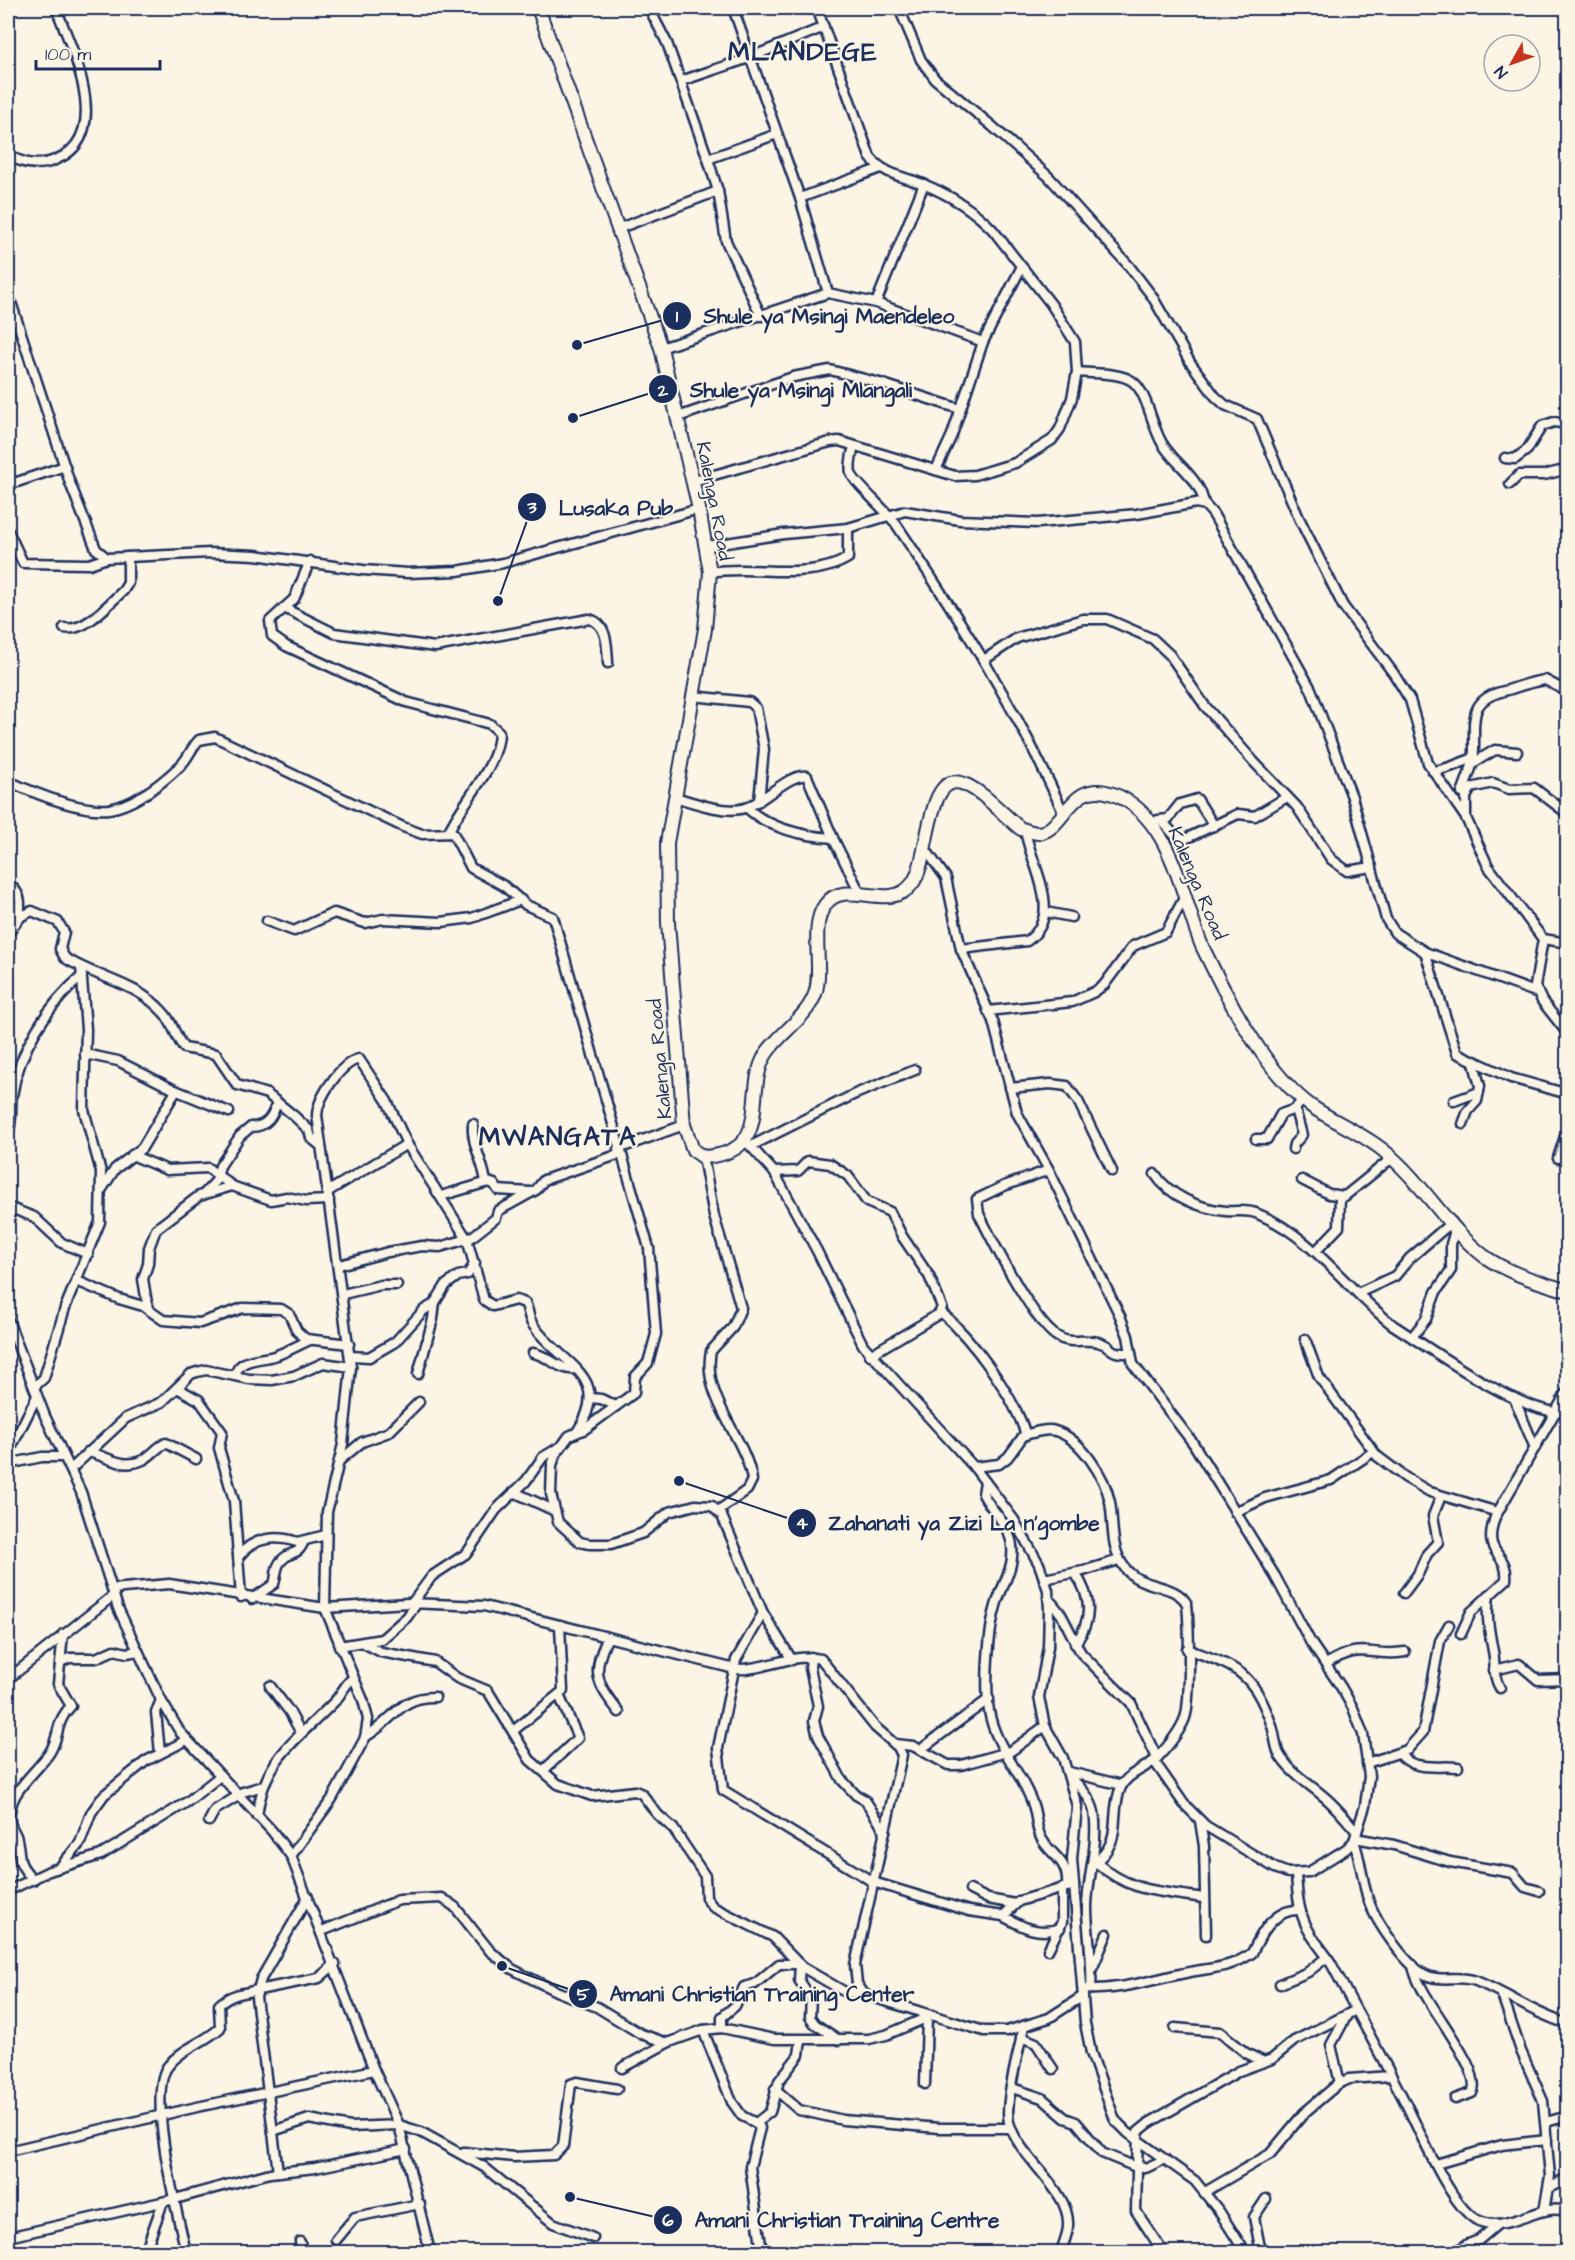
<svg xmlns="http://www.w3.org/2000/svg" width="1575" height="2260" font-family="'Architects Daughter',sans-serif">
<style>
.lines{fill:none;stroke-linecap:round;stroke-linejoin:round}
.minor-casing{stroke:#1b2f5e;stroke-width:13}
.secondary-casing{stroke:#1b2f5e;stroke-width:16}
.minor{stroke:#fcf5e5;stroke-width:8}
.secondary{stroke:#fcf5e5;stroke-width:12}
.labels{text-anchor:middle;stroke-width:4.5;stroke-linejoin:round;paint-order:stroke}
.street-label{font-size:20px;fill:#1b2f5e;stroke:#fcf5e5}
.district-label{font-size:26px;font-weight:bold;letter-spacing:1.5px;fill:#1b2f5e;stroke:#fcf5e5}
.leader{fill:none;stroke:#1b2f5e;stroke-width:2}
.callout-dot{fill:#1b2f5e;stroke:#fcf5e5;stroke-width:2}
.mark-label{font-size:18px;text-anchor:middle;font-weight:bold;fill:#fff}
.callout-label{font-size:21px;text-anchor:middle;font-weight:bold;fill:#1b2f5e;stroke:#fcf5e5;stroke-width:4.5;stroke-linejoin:round;paint-order:stroke}
</style>
<rect width="100%" height="100%" fill="#fcf5e5"/>
<filter id="ink" filterUnits="userSpaceOnUse"><feTurbulence type="fractalNoise" baseFrequency=".0167" numOctaves="2"/><feDisplacementMap in="SourceGraphic" scale="12" xChannelSelector="R" yChannelSelector="G"/><feConvolveMatrix kernelMatrix="1 2 1 2 8 2 1 2 1" color-interpolation-filters="sRGB"/></filter>
<g filter="url(#ink)">
<g class="lines">
<defs>
<g id="minor">
<polyline points="649,8 667,43 708,159 718,191 726,241 761,316"/>
<polyline points="733,8 800,198 828,293"/>
<polyline points="899,8 921,60 935,79 992,126 1049,177 1129,266 1152,296 1190,362 1215,396 1225,405 1257,419 1299,518 1343,606 1394,674 1410,700 1428,763 1466,818 1488,866 1543,939 1535,986 1542,1001 1568,1034"/>
<polyline points="681,81 749,58 824,27"/>
<path d="M 8,154 C 21,164 39,167 55,160 C 115,137 72,49 56,8"/>
<polyline points="708,159 777,134"/>
<polyline points="800,198 881,168"/>
<polyline points="617,229 718,191"/>
<polyline points="8,293 70,483 96,549 107,558 210,553 255,555 363,570 408,573 457,571 503,563 699,509"/>
<polyline points="876,303 924,184"/>
<polyline points="661,348 828,293 876,303 983,342"/>
<path d="M 1077,372 C 1093,374 1119,372 1132,381 C 1147,391 1152,427 1162,443 C 1175,465 1200,477 1204,504"/>
<polyline points="678,417 793,377 830,370 880,383 960,409"/>
<path d="M 854,446 C 852,454 849,464 851,473 C 854,483 887,511 896,524 C 959,618 1017,708 1063,812"/>
<polyline points="1505,458 1515,459 1527,450 1542,426 1554,422 1568,424"/>
<polyline points="936,470 952,435 983,342 1021,268"/>
<path d="M 693,481 L 830,442 L 839,441 L 955,476 L 975,475 L 1015,463 L 1052,440 L 1060,429 L 1072,398 L 1077,372 L 1075,342 L 1051,304 L 993,230 C 973,209 950,195 923,184 C 904,177 883,174 870,157 L 817,8"/>
<polyline points="1510,484 1519,475 1544,475 1568,469"/>
<polyline points="8,485 65,466"/>
<polyline points="8,531 23,563 89,564 107,558"/>
<polyline points="707,546 784,534 848,528 905,511 960,520 1038,523 1137,514 1196,503 1205,505 1213,514 1311,689 1352,797 1386,919 1395,933 1425,952 1457,1053 1511,1078 1568,1094"/>
<path d="M 310,561 L 294,599 L 270,621 L 272,636 L 286,646 L 406,702 L 490,724 L 499,732 C 499,766 463,801 449,831"/>
<path d="M 710,572 C 753,564 809,582 848,558 L 848,528"/>
<path d="M 284,608 L 334,633 L 435,647 L 589,619 C 608,623 607,648 608,663"/>
<path d="M 64,628 C 85,633 108,604 123,591 L 128,583 L 128,557"/>
<polyline points="984,660 1017,638 1083,619 1107,619 1153,639 1170,655 1205,706 1254,762 1297,807 1331,859 1347,871 1372,867"/>
<polyline points="693,696 749,702 756,708 764,749 759,801"/>
<path d="M 1473,763 C 1478,728 1462,701 1504,691 C 1518,687 1530,682 1545,680 L 1568,692"/>
<path d="M 1433,771 C 1447,770 1459,763 1474,758"/>
<path d="M 8,781 C 34,793 80,812 109,809 C 134,805 162,783 180,766 C 188,759 191,748 199,740 L 215,737 L 403,827 L 422,834 L 453,833 L 471,868 L 504,886 L 526,905 L 553,917 L 649,1248 L 656,1334 L 648,1363 L 635,1377 L 634,1393 L 585,1429 L 569,1436 L 556,1454 L 552,1465 L 551,1494 L 558,1522 L 580,1542 L 589,1544 L 611,1544 L 643,1533 L 669,1512 L 695,1505 L 712,1506 L 722,1516 L 763,1613 L 792,1660"/>
<polyline points="1462,793 1473,763 1495,750 1517,752"/>
<path d="M 675,797 C 695,803 725,814 745,808 C 762,803 791,772 807,776 L 833,838 L 860,893"/>
<path d="M 747,808 C 769,828 803,836 833,838"/>
<polyline points="1466,818 1466,797 1471,788 1493,783 1509,789 1534,788 1568,814"/>
<polyline points="1158,820 1168,819 1180,804 1197,799 1214,826"/>
<polyline points="1163,822 1177,838 1183,840 1238,814 1255,816 1287,797"/>
<polyline points="926,850 946,878 961,949 993,1021 1017,1113 1049,1170 1120,1316 1128,1336 1133,1364 1193,1443 1275,1576 1311,1643 1341,1687 1353,1708 1363,1734 1369,1776 1365,1806 1354,1841 1346,1849 1309,1872 1288,1873 1275,1868 1206,1826 1184,1804 1154,1761"/>
<path d="M 8,884 C 22,893 21,903 19,919"/>
<polyline points="1046,912 1071,917"/>
<polyline points="267,921 294,931 334,913 365,923 383,919 441,922 472,918 521,900"/>
<path d="M 8,934 L 20,917 L 32,911 L 58,922 L 64,932 L 60,949 L 65,958 C 97,978 137,983 163,1012 C 173,1022 175,1037 184,1048 L 216,1054 L 237,1085 L 267,1094 L 293,1115 L 309,1130 L 311,1138 L 320,1145"/>
<polyline points="1543,939 1568,943"/>
<path d="M 961,949 L 1027,941 C 1065,914 1031,867 1025,830"/>
<polyline points="1425,952 1538,993"/>
<polyline points="988,1011 1072,1002 1094,992 1104,985 1133,946 1166,932 1184,898"/>
<polyline points="85,1054 118,1061 175,1090 229,1112"/>
<polyline points="1010,1088 1050,1084 1067,1086 1078,1101 1112,1171"/>
<polyline points="1454,1101 1479,1092"/>
<path d="M 473,1124 C 471,1145 484,1162 486,1183"/>
<polyline points="1463,1124 1468,1111 1477,1101 1480,1086 1474,1063"/>
<path d="M 8,1133 C 13,1121 10,1109 12,1096 C 19,1050 47,1006 82,976"/>
<polyline points="744,1139 774,1172 817,1251 863,1345 974,1467 1014,1520 1039,1564 1048,1590 1049,1610 1048,1647 1039,1697 1045,1726 1063,1758 1077,1806 1072,1859 1085,2023 1091,2053 1115,2120 1128,2133 1195,2181 1219,2211 1245,2252"/>
<polyline points="1256,1139 1267,1139 1281,1114 1295,1109 1303,1099"/>
<polyline points="751,1146 855,1094 915,1070"/>
<polyline points="618,1149 684,1125"/>
<polyline points="1293,1149 1294,1144 1302,1135 1295,1109"/>
<polyline points="132,1155 167,1170 208,1168 232,1186"/>
<path d="M 703,1157 L 714,1216 L 741,1308 L 733,1327 L 711,1351 C 701,1398 746,1437 752,1480 L 747,1490 L 718,1511"/>
<polyline points="1558,1158 1568,1127"/>
<path d="M 1049,1170 L 1004,1186 L 977,1199 L 979,1214 C 992,1240 1034,1324 1058,1337 C 1071,1345 1085,1338 1098,1342 C 1115,1346 1105,1354 1131,1353"/>
<polyline points="774,1172 798,1171 808,1161 830,1164 848,1176 867,1202 890,1212 902,1236 929,1276 942,1307 939,1314 870,1355"/>
<path d="M 1155,1174 C 1169,1196 1201,1209 1226,1211 C 1237,1212 1248,1209 1258,1214 C 1314,1237 1346,1289 1393,1325 C 1432,1350 1512,1407 1556,1412"/>
<polyline points="1302,1180 1329,1194 1345,1196 1392,1158"/>
<polyline points="102,1189 115,1169 142,1148 176,1091"/>
<polyline points="327,1192 407,1144"/>
<path d="M 203,1195 L 216,1181 L 220,1166 L 240,1136 L 251,1127 C 267,1127 273,1116 277,1102"/>
<polyline points="441,1196 488,1182 494,1184 498,1190 531,1192"/>
<polyline points="8,1207 34,1217 62,1243 88,1254"/>
<polyline points="468,1240 496,1218 498,1211 536,1190 544,1180 620,1154"/>
<polyline points="1316,1251 1339,1227 1340,1196"/>
<polyline points="339,1265 388,1252 422,1246 440,1247 467,1239"/>
<polyline points="77,1281 119,1299 143,1306 163,1320 200,1323 243,1308 281,1309 289,1314 297,1331 306,1339 349,1344"/>
<polyline points="1358,1293 1395,1276 1410,1258 1452,1222"/>
<polyline points="343,1294 381,1285 397,1285"/>
<polyline points="148,1309 143,1279 148,1264 149,1248 156,1229 199,1196 232,1186 271,1200 287,1197 306,1201 329,1200"/>
<path d="M 941,1312 C 973,1340 1013,1394 1026,1435"/>
<polyline points="8,1320 45,1416 81,1492 118,1608 161,1700 180,1732 272,1831 291,1856 374,2070 399,2125 430,2252"/>
<polyline points="1412,1337 1426,1319 1436,1292 1451,1270 1451,1244 1456,1227"/>
<polyline points="1305,1339 1319,1377 1377,1456 1406,1478 1430,1492 1498,1512"/>
<path d="M 533,1353 C 548,1355 561,1372 576,1369"/>
<polyline points="350,1356 369,1357 395,1342 424,1310 434,1304 446,1285 458,1276 468,1274 475,1263"/>
<polyline points="418,1374 433,1319 435,1302"/>
<path d="M 235,1376 C 238,1358 260,1360 274,1356 C 287,1352 298,1345 310,1340"/>
<polyline points="34,1387 44,1378 65,1308 100,1222 101,1172 84,1110 86,1029 81,967"/>
<polyline points="177,1388 199,1400 222,1432 219,1448 234,1501 241,1597"/>
<polyline points="590,1398 601,1399 616,1406"/>
<polyline points="1514,1398 1535,1448"/>
<polyline points="1558,1409 1568,1416"/>
<path d="M 88,1452 C 108,1456 122,1470 143,1460 C 152,1455 157,1447 166,1443 L 196,1459"/>
<polyline points="8,1454 37,1396"/>
<polyline points="339,1461 362,1442 389,1432 419,1402"/>
<polyline points="8,1464 42,1457 64,1457"/>
<path d="M 974,1467 L 999,1464 L 1008,1457 L 1024,1435 C 1033,1433 1046,1428 1055,1431 C 1081,1438 1105,1477 1110,1502 C 1114,1526 1110,1548 1125,1568 C 1141,1590 1175,1582 1187,1604 C 1189,1625 1191,1700 1185,1718 C 1180,1731 1169,1745 1159,1756 C 1148,1769 1129,1771 1121,1787 C 1108,1817 1126,1840 1092,1865"/>
<polyline points="71,1469 126,1418 162,1402 191,1374 197,1372 206,1370 249,1379 272,1380 294,1376 323,1363 351,1367"/>
<path d="M 985,1482 L 983,1494 C 991,1510 1006,1522 1011,1540 C 1017,1565 1002,1584 996,1606 C 988,1632 985,1684 989,1711 C 995,1747 1022,1772 1033,1805 C 1037,1816 1036,1832 1043,1841 C 1054,1858 1069,1861 1067,1887"/>
<polyline points="514,1492 553,1510"/>
<polyline points="1235,1512 1265,1498 1331,1480 1373,1452"/>
<path d="M 240,1555 C 254,1537 278,1535 297,1542 L 326,1535"/>
<polyline points="1044,1579 1083,1571 1119,1560"/>
<path d="M 112,1589 L 169,1584 L 325,1608 L 408,1603 L 484,1606 L 735,1669 C 764,1671 793,1652 821,1659 L 875,1727 L 898,1747 L 902,1755 L 855,1965 L 857,1984 L 865,1995 L 984,2031 L 1007,2031 L 1049,2018 L 1083,1996"/>
<polyline points="1404,1593 1418,1574 1427,1554 1438,1542 1433,1516 1441,1496"/>
<path d="M 1489,1595 C 1486,1618 1489,1629 1493,1651 C 1496,1665 1492,1675 1500,1688"/>
<polyline points="1048,1598 1061,1614 1081,1653 1131,1703 1157,1758"/>
<path d="M 252,1599 L 274,1584 C 277,1576 275,1566 282,1560 C 292,1549 297,1558 304,1541"/>
<polyline points="412,1603 432,1576 467,1553 496,1510 526,1481 543,1457 560,1447"/>
<polyline points="763,1613 736,1660 718,1748 723,1790 873,1882 969,1911 1003,1916 1019,1901 1074,1885"/>
<path d="M 1461,1634 L 1471,1612 L 1506,1580 C 1509,1550 1481,1558 1495,1517 L 1568,1390"/>
<path d="M 608,1637 C 591,1672 596,1683 619,1712"/>
<polyline points="363,1643 381,1652 435,1662 457,1678 488,1691 530,1760 558,1784 592,1796 635,1791 642,1794 658,1815 673,1828 705,1876 706,1898 713,1907 773,1937 802,1967 845,1992 865,1995"/>
<path d="M 1075,1644 C 1093,1620 1092,1597 1075,1573"/>
<polyline points="339,1646 382,1639 407,1617 417,1603"/>
<path d="M 1187,1649 C 1237,1667 1252,1671 1271,1723 C 1275,1733 1275,1746 1279,1754 C 1289,1772 1308,1783 1322,1795 C 1335,1805 1346,1819 1357,1832"/>
<polyline points="811,1657 810,1668 818,1706 814,1721 818,1736 842,1780 856,1795 865,1800 885,1831"/>
<polyline points="61,1662 69,1658 96,1658 114,1650 127,1653 138,1651"/>
<path d="M 1326,1664 C 1364,1640 1368,1658 1405,1652"/>
<polyline points="1494,1670 1519,1664 1538,1680 1568,1679"/>
<polyline points="8,1679 114,1595"/>
<polyline points="270,1686 289,1711 301,1733"/>
<polyline points="513,1731 563,1691 560,1625"/>
<path d="M 365,1737 C 394,1721 399,1696 435,1697"/>
<polyline points="895,1744 913,1746 948,1765 961,1765 1011,1751 1045,1726"/>
<polyline points="920,1750 989,1699"/>
<polyline points="160,1753 156,1712 161,1700"/>
<path d="M 1399,1753 C 1413,1772 1437,1765 1458,1767"/>
<polyline points="1367,1763 1407,1750 1423,1732 1440,1641 1449,1625"/>
<polyline points="544,1770 578,1738 559,1695"/>
<polyline points="1069,1772 1122,1785"/>
<path d="M 1071,1778 C 1081,1787 1091,1798 1094,1812 C 1099,1843 1088,1875 1087,1906 C 1087,1934 1093,1961 1091,1989"/>
<polyline points="236,1794 263,1786"/>
<path d="M 257,1816 C 264,1758 295,1742 333,1703 C 341,1696 344,1685 353,1678"/>
<polyline points="209,1821 215,1810 238,1796"/>
<polyline points="1200,1821 1204,1846 1206,1935"/>
<polyline points="1355,1838 1394,1845 1450,1862 1513,1873 1525,1887 1539,1891"/>
<path d="M 1354,1841 C 1361,1860 1362,1880 1368,1899 C 1375,1920 1408,1971 1431,1977 C 1446,1981 1460,1975 1476,1981 C 1508,1994 1532,2013 1568,2024"/>
<path d="M 291,1856 L 332,1799 L 365,1738 L 368,1719 L 363,1700 L 325,1608 L 327,1512 L 343,1444 L 351,1367 L 317,1115 C 318,1097 341,1063 359,1059 L 387,1101 L 407,1144 L 467,1239 L 484,1300 L 493,1306 L 516,1300 L 525,1303 C 529,1310 528,1318 533,1325 C 559,1364 615,1375 577,1432"/>
<path d="M 1096,1862 C 1130,1893 1161,1891 1203,1898"/>
<polyline points="60,1867 80,1843 91,1813 104,1795 146,1761 187,1740"/>
<path d="M 1296,1874 C 1297,1891 1298,1907 1305,1923 C 1311,1939 1324,1950 1332,1965 C 1357,2012 1383,2059 1407,2106 C 1421,2134 1450,2204 1475,2219 C 1507,2237 1539,2200 1568,2212"/>
<path d="M 33,1880 C 15,1859 22,1863 17,1839 C 16,1833 11,1828 10,1822 C 6,1792 36,1774 50,1752 C 60,1736 55,1722 71,1706 L 58,1684 L 63,1634"/>
<polyline points="970,1890 988,1899 1015,1904"/>
<polyline points="8,1891 49,1871 101,1855 187,1802 220,1776"/>
<path d="M 1003,1916 C 1022,1927 1039,1936 1060,1928"/>
<polyline points="322,1931 399,1900 442,1898 455,1907 490,1951 512,1969 556,1991 597,2007 641,2034 667,2043 703,2030 722,2028 774,2039 869,2039 886,2035 933,2015"/>
<polyline points="1048,1950 1062,1922 1062,1888"/>
<polyline points="800,1965 799,1980 811,1998 810,2017 815,2024 839,2040"/>
<path d="M 1413,1965 C 1416,1996 1486,2069 1472,2093 L 1455,2099"/>
<polyline points="1093,1967 1107,1934"/>
<polyline points="1280,1984 1308,1972 1327,1957"/>
<path d="M 1083,1989 C 1120,1991 1154,1979 1190,1972 C 1215,1967 1229,1969 1252,1953 C 1261,1933 1275,1908 1300,1910"/>
<polyline points="1502,1995 1521,2051 1543,2101 1550,2176 1544,2211"/>
<path d="M 1024,2026 C 1020,2046 1004,2104 1009,2122 C 1018,2158 1071,2190 1068,2226 C 1068,2234 1063,2244 1061,2252"/>
<polyline points="722,2028 722,2017 735,2006 744,1987 755,1984 779,1964 799,1964"/>
<polyline points="1175,2028 1220,2032 1246,2053 1264,2062"/>
<polyline points="703,2030 732,2102 742,2116 758,2124 760,2128 750,2167 762,2252"/>
<polyline points="1021,2037 1036,2043 1053,2069"/>
<polyline points="622,2068 667,2043"/>
<polyline points="1340,2083 1331,2045 1347,2015"/>
<polyline points="925,2084 927,2018"/>
<polyline points="1012,2088 1042,2098 1065,2118 1076,2122 1102,2153 1136,2167"/>
<polyline points="775,2089 799,2110 843,2120 939,2128 1011,2128"/>
<polyline points="1546,2122 1568,2116"/>
<polyline points="756,2123 770,2112 779,2081 799,2055 801,2040"/>
<polyline points="273,2131 309,2119 350,2127 399,2125 421,2132 484,2167 553,2223 593,2238"/>
<polyline points="8,2151 197,2107 374,2070"/>
<polyline points="464,2152 514,2157 554,2155 563,2146 571,2084 577,2082 617,2089"/>
<polyline points="1436,2164 1502,2145 1547,2140"/>
<polyline points="1137,2165 1146,2168 1165,2159"/>
<polyline points="278,2172 256,1997 258,1990 319,1978 335,1964"/>
<polyline points="1550,2187 1568,2179"/>
<polyline points="1205,2192 1270,2154 1304,2113 1338,2084 1349,2079 1390,2076"/>
<polyline points="8,2237 175,2199 270,2173 315,2168 406,2149"/>
<polyline points="336,2240 355,2217 420,2204"/>
<polyline points="300,2242 302,2252"/>
<polyline points="145,2252 163,2202"/>
<path d="M 186,2252 C 178,2216 146,2094 168,2066 C 182,2048 204,2043 220,2028 L 219,2005 C 230,1994 244,1993 258,1990 L 261,1979 L 308,1897"/>
<polyline points="1163,2252 1136,2211 1138,2132 1149,2123 1239,2071 1272,2059 1294,2041 1354,2011"/>
<polyline points="1261,2252 1254,2217 1266,2199"/>
<polyline points="1456,2252 1466,2245 1479,2240 1498,2224"/>
</g>
<path id="secondary" d="M 538,8 L 661,348 L 699,509 L 710,572 L 705,629 L 667,843 L 668,923 L 684,1125 L 693,1150 L 703,1157 C 776,1153 742,1092 766,1054 C 780,1032 806,1019 815,994 C 824,968 809,927 825,905 C 845,876 889,914 912,884 C 931,860 925,769 964,784 C 984,792 1003,815 1021,829 C 1027,830 1032,833 1038,833 C 1066,830 1069,778 1113,794 C 1171,815 1181,896 1202,946 C 1220,984 1240,1022 1264,1056 C 1277,1074 1293,1093 1311,1106 C 1334,1122 1362,1133 1384,1151 C 1422,1181 1446,1227 1484,1256 C 1509,1274 1539,1282 1568,1291"/>
</defs>
<use href="#minor" class="minor-casing"/>
<use href="#secondary" class="secondary-casing"/>
<use href="#minor" class="minor"/>
<use href="#secondary" class="secondary"/>
</g>
</g>
<g class="labels">
<g class="street-label">
<text transform="translate(715 501) rotate(79)" y="7">Kalenga Road</text>
<text transform="translate(1198 883) rotate(67)" y="7">Kalenga Road</text>
<text transform="translate(659 1059) rotate(-95)" y="7">Kalenga Road</text>
</g>
<g class="district-label">
<text x="803" y="60">MLANDEGE</text>
<text x="558" y="1145">MWANGATA</text>
</g>
</g>
<path class="leader" d="M577 345L677 316M573 418L663 389M498 601L532 507M679 1481L802 1523M502 1966L583 1994M570 2197L668 2220"/>
<g class="callout-dot">
<circle cx="577" cy="345" r="6"/>
<circle cx="573" cy="418" r="6"/>
<circle cx="498" cy="601" r="6"/>
<circle cx="679" cy="1481" r="6"/>
<circle cx="502" cy="1966" r="6"/>
<circle cx="570" cy="2197" r="6"/>
<circle cx="677" cy="316" r="15"/>
<circle cx="663" cy="389" r="15"/>
<circle cx="532" cy="507" r="15"/>
<circle cx="802" cy="1523" r="15"/>
<circle cx="583" cy="1994" r="15"/>
<circle cx="668" cy="2220" r="15"/>
</g>
<g class="mark-label">
<text x="677" y="322">1</text>
<text x="663" y="396">2</text>
<text x="532" y="513">3</text>
<text x="802" y="1529">4</text>
<text x="583" y="2000">5</text>
<text x="668" y="2226">6</text>
</g>
<g class="callout-label">
<text x="829" y="323">Shule ya Msingi Maendeleo</text>
<text x="801" y="397">Shule ya Msingi Mlangali</text>
<text x="616" y="515">Lusaka Pub</text>
<text x="964" y="1530">Zahanati ya Zizi La n'gombe</text>
<text x="762" y="2001">Amani Christian Training Center</text>
<text x="847" y="2227">Amani Christian Training Centre</text>
</g>
<rect width="1575" height="2260" fill="none" stroke="#fcf5e5" stroke-width="30"/>
<rect x="15" y="15" width="1545" height="2230" fill="none" stroke="#1b2f5e" stroke-width="2" filter="url(#ink)"/>
<g transform="translate(1512 63) rotate(230)"><circle r="28" fill="#fcf5e5" stroke="#a2a6af" stroke-width="1.5"/>
<path d="M0-4.5L10 22L0 15L-10 22Z" fill="#c8321e"/>
<text y="-9" font-size="16" font-weight="bold" text-anchor="middle" fill="#1b2f5e">N</text>
</g>
<path d="M36 60v9h124v-9" fill="none" stroke="#1b2f5e" stroke-width="3"/>
<text x="45" y="60" font-size="18" fill="#1b2f5e" stroke="#fcf5e5" stroke-width="4.5" paint-order="stroke">100 m</text>
</svg>
